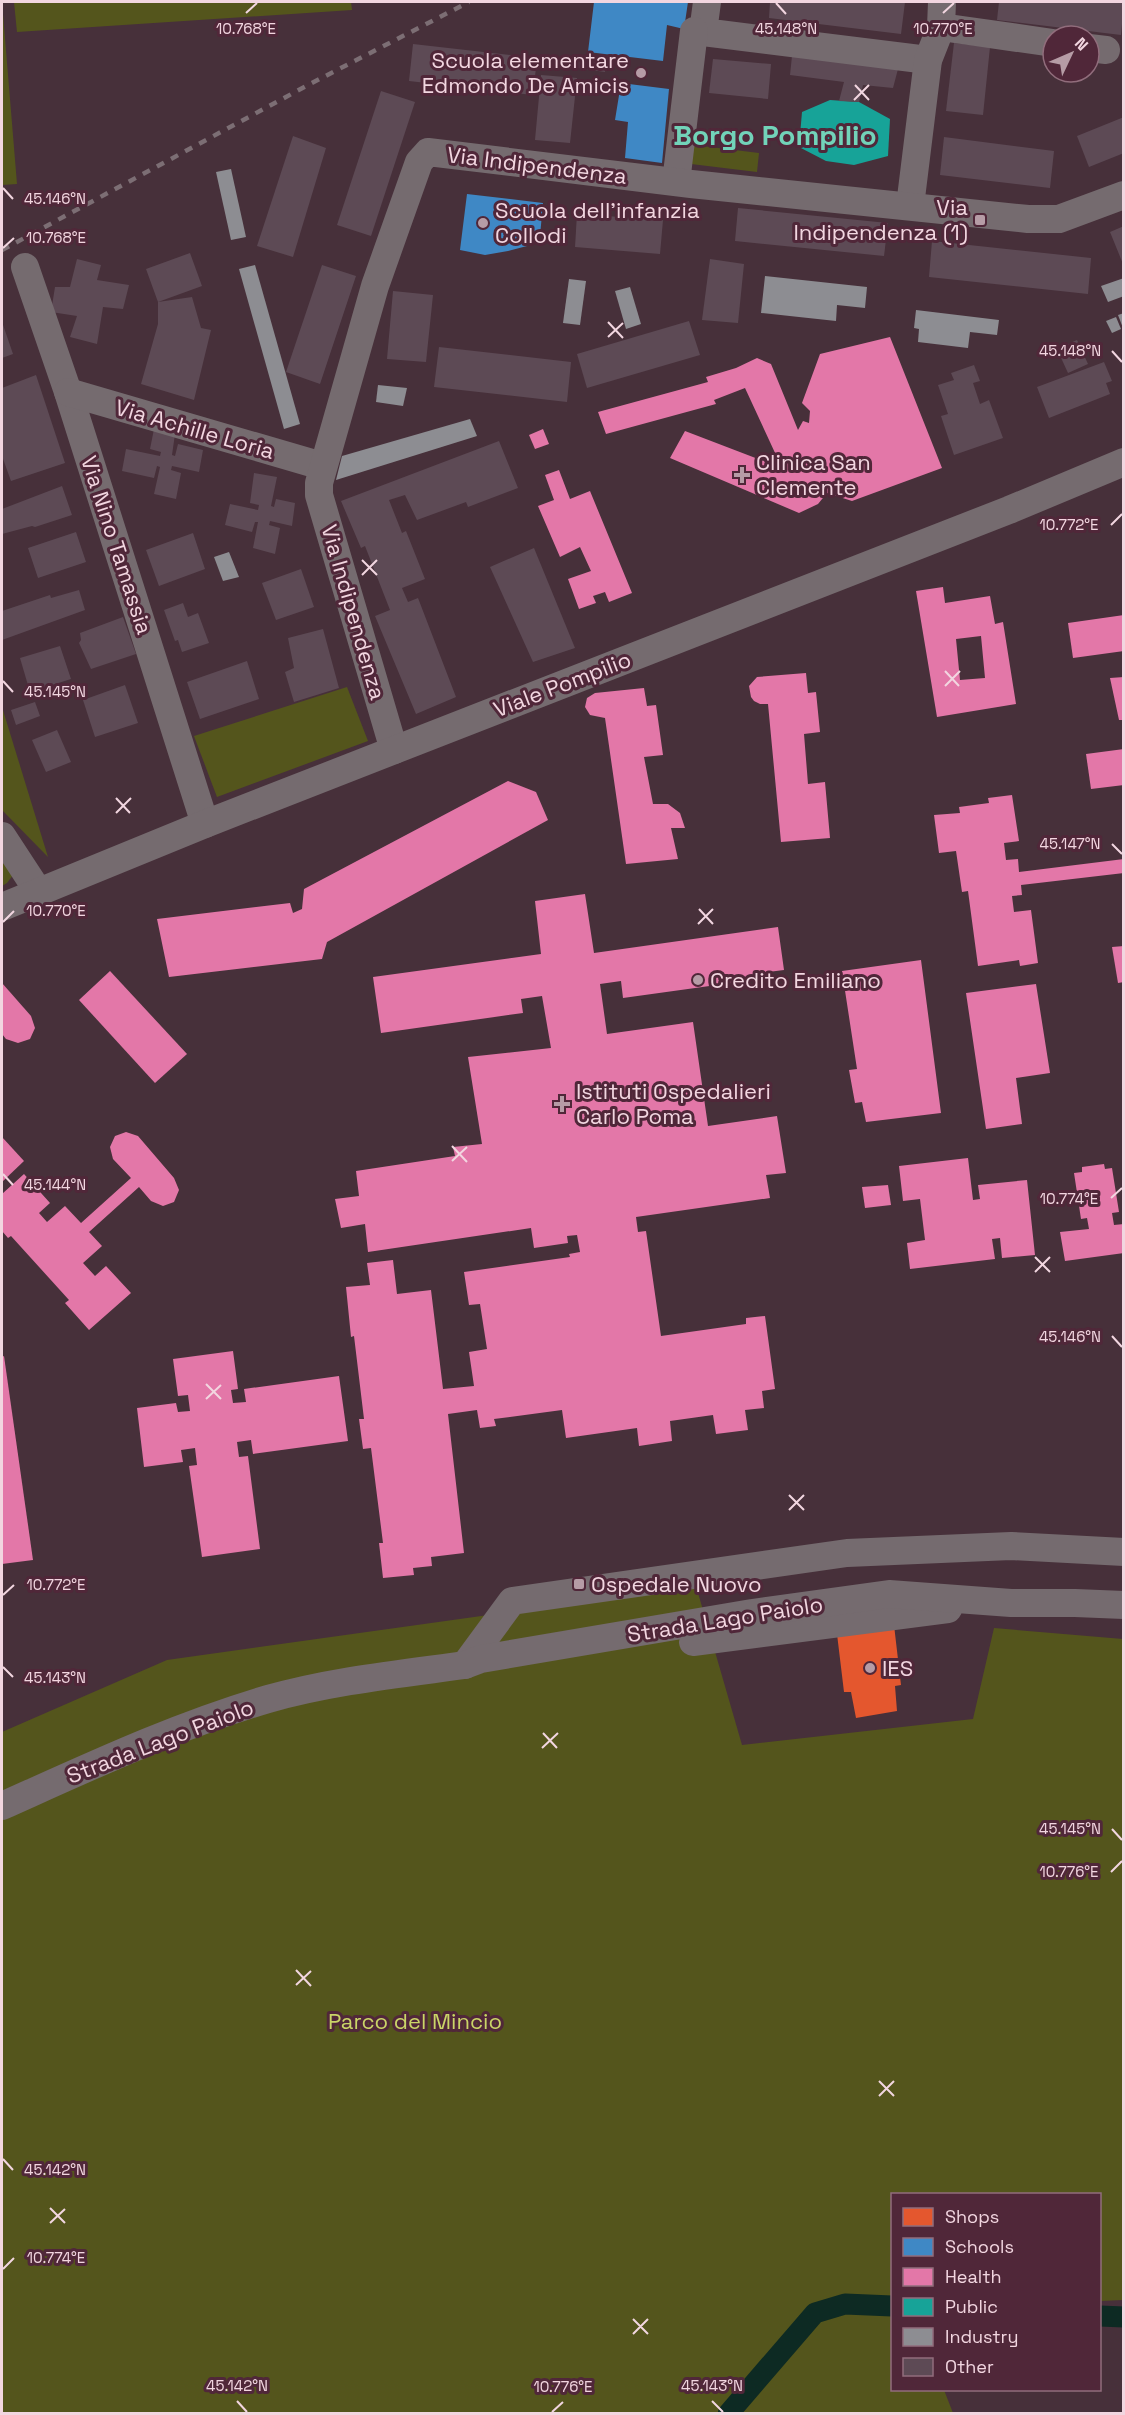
<svg xmlns="http://www.w3.org/2000/svg" width="1125" height="2415" font-family="'Space Grotesk',sans-serif">
<style>
.green{fill:#54551c}
.shops{fill:#e4572e}
.schools{fill:#3f88c5}
.health{fill:#e377a8;fill-rule:evenodd}
.public{fill:#17a398}
.industry{fill:#8d8d92}
.lines{fill:none;stroke-linecap:round;stroke-linejoin:round}
.canal{stroke:#0d2a23;stroke-width:21}
.building{fill:#5d4a55}
.minor{stroke:#756b6f;stroke-width:28}
.rail{stroke:#7c6e74;stroke-width:4.5;stroke-dasharray:8 8;stroke-linecap:butt}
.ticks{fill:none;stroke:#f2d6e0;stroke-width:2}
.poi-dot{fill:#b69ca6;stroke:#502739;stroke-width:2}
.labels{text-anchor:middle;stroke-width:6;stroke-linejoin:round;paint-order:stroke}
.poi-label{font-size:22px;fill:#f2d6e0;stroke:#502739;text-anchor:start}
.street-label{font-size:22px;fill:#f2d6e0;stroke:#502739}
.park-label{font-size:22px;fill:#cad567;stroke:#502739}
.district-label{font-size:28px;font-weight:bold;fill:#72d3b9;stroke:#502739}
.ticks-label{font-size:15px;text-anchor:middle;fill:#f2d6e0;stroke:#502739;stroke-width:6;stroke-linejoin:round;paint-order:stroke}
</style>
<rect width="100%" height="100%" fill="#47303a"/>
<g class="green">
<polygon points="2,2 17,184 2,185"/>
<polygon points="14,2 351,2 352,10 17,32"/>
<polygon points="694,145 759,153 757,172 691,164"/>
<polygon points="347,687 368,741 217,797 194,736"/>
<polygon points="2,707 48,857 2,810"/>
<polygon points="2,861 13,875 7,883 2,886"/>
<polygon points="696,1586 742,1745 973,1719 994,1628 1123,1639 1123,2300 1100,2301 1100,2194 892,2194 892,2390 944,2390 953,2413 2,2413 2,1732 167,1660"/>
</g>
<polygon class="shops" points="894,1625 901,1685 895,1686 897,1711 856,1718 851,1692 844,1692 837,1634"/>
<g class="schools">
<polygon points="594,2 688,2 684,29 667,25 663,61 588,52"/>
<polygon points="621,83 669,89 662,163 625,158 628,122 615,120"/>
<polygon points="467,194 543,203 540,236 530,234 527,246 508,251 485,255 460,250"/>
</g>
<g class="health">
<polygon points="890,337 942,468 852,501 827,493 818,504 799,513 670,458 685,431 782,468 745,388 714,400 716,404 606,434 598,412 708,382 706,377 736,368 757,358 771,364 798,430 803,421 809,423 810,411 802,403 820,354"/>
<polygon points="543,429 549,444 535,449 529,435"/>
<polygon points="559,470 570,499 590,491 632,593 609,602 605,592 593,596 596,603 579,609 568,579 591,571 580,547 560,557 538,506 554,500 545,475"/>
<path d="M 943,587 L 945,603 L 990,596 L 995,624 L 1003,622 L 1016,704 L 937,717 L 916,591 ZM 981,636 L 985,678 L 960,680 L 956,639 Z"/>
<polygon points="1124,615 1124,651 1073,658 1068,623"/>
<polygon points="806,673 808,693 816,692 820,732 804,734 808,784 825,782 830,838 781,842 768,704 760,704 754,701 751,697 749,686 757,677"/>
<polygon points="1124,677 1124,720 1119,720 1110,678"/>
<polygon points="644,688 647,706 656,705 663,755 644,757 653,804 668,804 680,813 685,828 671,828 678,859 626,864 605,718 590,715 585,707 587,698 595,693"/>
<polygon points="1124,749 1124,785 1091,789 1086,754"/>
<polygon points="508,781 536,792 548,820 327,942 322,959 169,977 157,919 290,903 293,913 302,909 304,889"/>
<polygon points="1012,795 1019,841 1004,843 1006,860 1018,859 1019,872 1124,859 1124,873 1021,885 1022,895 1012,896 1014,912 1031,910 1038,963 1020,966 1019,960 978,966 968,891 962,892 956,851 939,853 934,815 960,813 959,807 989,803 988,798"/>
<polygon points="585,894 594,953 778,927 784,970 760,973 760,979 623,998 621,981 600,984 607,1034 693,1022 708,1126 777,1116 786,1173 766,1175 770,1198 636,1217 638,1232 646,1231 661,1336 746,1324 746,1318 765,1316 775,1389 762,1391 764,1408 745,1410 748,1430 716,1434 713,1415 670,1421 672,1441 639,1446 637,1428 566,1438 562,1410 494,1419 496,1426 480,1428 477,1410 448,1414 464,1553 431,1557 432,1566 413,1568 414,1575 383,1578 379,1543 383,1543 371,1448 363,1449 359,1419 364,1419 354,1336 351,1337 346,1287 370,1285 367,1263 393,1260 397,1294 431,1290 443,1389 474,1386 469,1352 487,1349 480,1304 469,1305 464,1272 570,1257 569,1254 580,1252 577,1235 567,1236 568,1243 534,1248 531,1228 368,1252 365,1224 341,1228 335,1199 359,1196 356,1171 455,1156 453,1147 482,1144 468,1057 551,1048 542,996 521,999 523,1013 381,1033 373,977 541,954 535,901"/>
<polygon points="1124,946 1124,982 1118,983 1112,947"/>
<polygon points="921,960 941,1113 866,1122 862,1102 855,1103 849,1070 857,1069 842,971"/>
<polygon points="110,971 187,1054 155,1083 79,1000"/>
<polygon points="2,983 31,1016 35,1028 30,1039 18,1043 6,1039 2,1034"/>
<polygon points="1036,984 1050,1073 1016,1078 1022,1124 986,1129 966,993"/>
<polygon points="126,1132 138,1136 174,1178 179,1190 174,1202 163,1206 151,1201 139,1187 89,1232 102,1246 83,1263 95,1276 106,1266 131,1293 89,1330 65,1303 69,1300 11,1236 8,1238 2,1231 2,1194 24,1174 50,1203 39,1213 47,1222 65,1206 81,1223 131,1178 113,1159 110,1147 115,1136"/>
<polygon points="2,1137 24,1161 2,1182"/>
<polygon points="968,1158 973,1200 980,1199 978,1185 1027,1180 1035,1255 1002,1258 1000,1238 992,1239 995,1259 910,1269 907,1243 925,1240 920,1199 903,1201 899,1166"/>
<polygon points="1104,1164 1105,1169 1112,1168 1119,1212 1112,1213 1114,1225 1124,1224 1124,1253 1065,1261 1060,1232 1089,1229 1087,1218 1081,1219 1074,1173 1082,1172 1082,1167"/>
<polygon points="888,1185 891,1205 865,1208 862,1187"/>
<polygon points="233,1351 238,1389 231,1390 233,1403 246,1402 244,1389 339,1376 348,1441 253,1454 251,1440 237,1442 239,1457 248,1456 260,1549 202,1557 189,1466 197,1465 195,1448 181,1450 183,1462 144,1467 137,1408 176,1403 178,1412 190,1411 188,1395 178,1396 173,1359"/>
<polygon points="4,1356 33,1560 2,1564 2,1357"/>
</g>
<polygon class="public" points="830,100 859,102 890,119 888,156 854,165 826,161 799,147 802,112"/>
<g class="industry">
<polygon points="231,169 246,237 231,240 216,172"/>
<polygon points="255,265 300,424 284,429 239,269"/>
<polygon points="765,276 867,287 865,308 837,305 836,321 761,313"/>
<polygon points="1124,278 1124,296 1108,302 1101,286"/>
<polygon points="569,279 586,281 580,325 563,323"/>
<polygon points="630,287 641,324 626,329 615,291"/>
<polygon points="916,310 999,320 997,335 970,332 968,348 918,342 919,329 914,328"/>
<polygon points="1124,313 1124,328 1123,328 1118,315"/>
<polygon points="1116,317 1121,329 1112,333 1106,321"/>
<polygon points="378,385 407,388 403,406 376,402"/>
<polygon points="470,419 477,436 336,480 342,456"/>
<polygon points="229,552 239,577 223,581 214,557"/>
</g>
<g class="lines">
<g class="canal">
<polyline points="1100,2316 1124,2317"/>
<polyline points="728,2414 815,2313 845,2304 892,2306"/>
</g>
</g>
<g class="building">
<polygon points="770,2 905,2 901,34 769,18"/>
<polygon points="999,2 1124,2 1121,35 997,20"/>
<polygon points="954,43 990,47 983,115 946,111"/>
<polygon points="413,44 537,58 533,95 409,81"/>
<polygon points="566,55 606,62 605,72 565,66"/>
<polygon points="792,56 898,69 893,88 863,85 859,102 839,101 844,82 790,75"/>
<polygon points="713,59 771,64 768,99 709,93"/>
<polygon points="541,75 577,78 570,143 535,140"/>
<polygon points="381,91 415,102 371,236 337,225"/>
<polygon points="1124,117 1124,153 1089,167 1077,136"/>
<polygon points="293,136 326,148 293,257 257,246"/>
<polygon points="944,137 1054,151 1050,188 940,175"/>
<polygon points="738,208 888,223 884,256 735,241"/>
<polygon points="577,214 663,220 660,254 575,247"/>
<polygon points="1124,226 1124,264 1123,264 1110,232"/>
<polygon points="932,241 1091,258 1088,294 929,277"/>
<polygon points="190,253 202,286 158,302 192,297 201,328 211,330 194,400 141,384 158,324 158,302 146,269"/>
<polygon points="77,259 101,265 97,280 129,285 123,309 103,307 97,344 70,337 77,316 51,312 55,287 70,287"/>
<polygon points="710,259 744,264 738,323 702,320"/>
<polygon points="322,265 356,276 320,384 286,372"/>
<polygon points="393,291 433,295 426,362 387,359"/>
<polygon points="689,321 700,355 587,388 577,354"/>
<polygon points="2,322 13,354 2,358"/>
<polygon points="1077,340 1088,364 1068,373 1057,349"/>
<polygon points="439,347 571,362 567,402 434,387"/>
<polygon points="1104,362 1112,381 1106,383 1110,394 1049,418 1037,387"/>
<polygon points="974,365 980,381 973,383 980,404 989,400 1003,438 954,455 941,416 948,414 938,385 954,380 951,373"/>
<polygon points="36,375 65,463 11,481 2,456 2,388"/>
<polygon points="154,429 175,434 172,455 175,456 178,444 203,450 199,472 172,466 171,470 181,473 176,499 154,494 160,467 157,466 154,478 122,471 126,449 160,456 161,452 150,449"/>
<polygon points="499,441 518,488 468,507 466,502 417,520 405,495 389,500 402,533 406,531 425,579 402,588 408,602 418,598 456,697 416,714 375,616 390,610 365,546 361,548 341,501"/>
<polygon points="254,473 277,477 271,506 274,507 276,499 295,503 292,526 270,521 269,525 280,528 275,554 253,548 258,522 255,522 252,532 225,525 230,504 258,510 259,505 250,503"/>
<polygon points="62,486 72,515 35,527 32,526 2,534 2,509"/>
<polygon points="76,532 86,562 38,578 28,548"/>
<polygon points="193,533 205,569 159,586 146,550"/>
<polygon points="534,548 575,648 533,662 490,567"/>
<polygon points="301,569 314,607 276,620 262,583"/>
<polygon points="79,590 85,610 2,640 2,611 50,595 51,598"/>
<polygon points="183,603 188,617 198,613 209,643 182,652 178,640 175,641 164,610"/>
<polygon points="123,617 136,654 91,669 79,643 81,640 80,633"/>
<polygon points="323,629 339,688 294,702 285,672 294,668 288,638"/>
<polygon points="60,646 71,679 30,692 20,658"/>
<polygon points="247,661 259,699 200,719 187,682"/>
<polygon points="125,685 138,723 95,737 83,700"/>
<polygon points="35,702 40,716 16,725 11,710"/>
<polygon points="57,730 71,762 46,772 32,740"/>
</g>
<g class="lines">
<g class="minor">
<polyline points="707,2 703,32 928,60"/>
<polyline points="941,27 1053,43"/>
<polyline points="1089,48 1106,50"/>
<polyline points="677,174 694,31"/>
<polyline points="910,206 928,60 941,27 942,2"/>
<polyline points="25,267 68,392 205,824"/>
<polyline points="68,392 322,466"/>
<polyline points="394,750 319,495 319,483 375,286 419,162 428,152 691,184 1028,219 1059,219 1124,195"/>
<polyline points="2,836 38,891"/>
<polyline points="2,907 205,824 1009,510 1124,462"/>
<polyline points="693,1642 948,1609"/>
<polyline points="465,1665 512,1601 847,1553 1011,1546 1124,1552"/>
<path d="M 2,1806 C 89,1767 176,1726 268,1699 C 331,1681 399,1674 465,1665 L 481,1659 L 752,1613 L 889,1594 L 1011,1603 L 1075,1603 L 1124,1605"/>
</g>
<polyline class="rail" points="2,250 310,84 469,2"/>
</g>
<path class="ticks" d="M 776,3 L 786,14M 246,13 L 257,3M 943,13 L 954,3M 855,85 L 869,100M 854,100 L 869,85M 3,188 L 13,199M 3,248 L 14,238M 608,322 L 623,338M 608,337 L 623,323M 1112,351 L 1122,362M 1111,525 L 1122,514M 362,560 L 377,575M 362,575 L 377,560M 945,671 L 959,686M 3,681 L 13,692M 945,686 L 960,671M 116,798 L 130,813M 116,813 L 131,798M 1112,844 L 1122,854M 699,909 L 713,924M 3,922 L 14,911M 698,924 L 713,909M 452,1146 L 467,1162M 452,1161 L 467,1147M 3,1174 L 13,1185M 1111,1198 L 1122,1188M 1035,1257 L 1050,1272M 1035,1272 L 1050,1257M 1112,1336 L 1122,1347M 206,1384 L 221,1399M 206,1399 L 221,1385M 789,1495 L 804,1510M 789,1510 L 804,1495M 3,1595 L 14,1585M 3,1667 L 13,1677M 543,1733 L 557,1748M 542,1748 L 558,1733M 1112,1829 L 1122,1840M 1111,1872 L 1122,1861M 296,1970 L 311,1986M 296,1985 L 311,1971M 879,2081 L 894,2096M 879,2096 L 894,2081M 3,2159 L 13,2170M 50,2208 L 65,2223M 50,2223 L 65,2209M 3,2269 L 14,2258M 633,2319 L 648,2334M 633,2334 L 648,2319M 237,2401 L 247,2412M 712,2401 L 723,2412M 552,2412 L 563,2402"/>
<g class="poi-dot">
<circle cx="641" cy="73" r="6"/>
<rect x="974" y="214" width="12" height="12" rx="3"/>
<circle cx="483" cy="223" r="6"/>
<path d="M739 466h6v6h6v6h-6v6h-6v-6h-6v-6h6z"/>
<circle cx="698" cy="980" r="6"/>
<path d="M559 1095h6v6h6v6h-6v6h-6v-6h-6v-6h6z"/>
<rect x="573" y="1578" width="12" height="12" rx="3"/>
<circle cx="870" cy="1668" r="6"/>
</g>
<g class="labels">
<g class="poi-label">
<text x="629" y="68" text-anchor="end">Scuola elementare<tspan x="629" dy="25">Edmondo De Amicis</tspan></text>
<text x="968" y="215" text-anchor="end">Via<tspan x="968" dy="25">Indipendenza (1)</tspan></text>
<text x="495" y="218">Scuola dell'infanzia<tspan x="495" dy="25">Collodi</tspan></text>
<text x="756" y="470">Clinica San<tspan x="756" dy="25">Clemente</tspan></text>
<text x="710" y="988">Credito Emiliano</text>
<text x="576" y="1099">Istituti Ospedalieri<tspan x="576" dy="25">Carlo Poma</tspan></text>
<text x="591" y="1592">Ospedale Nuovo</text>
<text x="882" y="1676">IES</text>
</g>
<g class="street-label">
<text transform="translate(537 165) rotate(7)" y="8">Via Indipendenza</text>
<text transform="translate(195 429) rotate(16)" y="8">Via Achille Loria</text>
<text transform="translate(117 545) rotate(72)" y="8">Via Nino Tamassia</text>
<text transform="translate(354 612) rotate(74)" y="8">Via Indipendenza</text>
<text transform="translate(562 684) rotate(-21)" y="8">Viale Pompilio</text>
<text transform="translate(725 1619) rotate(-9)" y="8">Strada Lago Paiolo</text>
<text transform="translate(160 1741) rotate(-21)" y="8">Strada Lago Paiolo</text>
</g>
<g class="park-label">
<text x="415" y="2029">Parco del Mincio</text>
</g>
<g class="district-label">
<text x="775" y="145">Borgo Pompilio</text>
</g>
</g>
<g class="ticks-label">
<text x="246" y="34">10.768°E</text>
<text x="943" y="34">10.770°E</text>
<text x="786" y="34">45.148°N</text>
<text x="55" y="204">45.146°N</text>
<text x="56" y="243">10.768°E</text>
<text x="1070" y="356">45.148°N</text>
<text x="1069" y="530">10.772°E</text>
<text x="55" y="697">45.145°N</text>
<text x="1070" y="849">45.147°N</text>
<text x="56" y="916">10.770°E</text>
<text x="55" y="1190">45.144°N</text>
<text x="1069" y="1204">10.774°E</text>
<text x="1070" y="1342">45.146°N</text>
<text x="56" y="1590">10.772°E</text>
<text x="55" y="1683">45.143°N</text>
<text x="1070" y="1834">45.145°N</text>
<text x="1069" y="1877">10.776°E</text>
<text x="55" y="2175">45.142°N</text>
<text x="56" y="2263">10.774°E</text>
<text x="237" y="2391">45.142°N</text>
<text x="712" y="2391">45.143°N</text>
<text x="563" y="2392">10.776°E</text>
</g>
<rect width="1125" height="2415" fill="none" stroke="#f2d6e0" stroke-width="6"/>
<rect x="891" y="2193" width="210" height="198" fill="#502739" stroke="#916d7c" stroke-width="1.5"/>
<rect x="903" y="2208" width="30" height="18" fill="#e4572e" stroke="#916d7c" stroke-width="1.5"/>
<text x="945" y="2223" font-size="18" fill="#f2d6e0">Shops</text>
<rect x="903" y="2238" width="30" height="18" fill="#3f88c5" stroke="#916d7c" stroke-width="1.5"/>
<text x="945" y="2253" font-size="18" fill="#f2d6e0">Schools</text>
<rect x="903" y="2268" width="30" height="18" fill="#e377a8" stroke="#916d7c" stroke-width="1.5"/>
<text x="945" y="2283" font-size="18" fill="#f2d6e0">Health</text>
<rect x="903" y="2298" width="30" height="18" fill="#17a398" stroke="#916d7c" stroke-width="1.5"/>
<text x="945" y="2313" font-size="18" fill="#f2d6e0">Public</text>
<rect x="903" y="2328" width="30" height="18" fill="#8d8d92" stroke="#916d7c" stroke-width="1.5"/>
<text x="945" y="2343" font-size="18" fill="#f2d6e0">Industry</text>
<rect x="903" y="2358" width="30" height="18" fill="#5d4a55" stroke="#916d7c" stroke-width="1.5"/>
<text x="945" y="2373" font-size="18" fill="#f2d6e0">Other</text>
<g transform="translate(1071 54) rotate(46)"><circle r="28" fill="#502739" stroke="#916d7c" stroke-width="1.5"/>
<path d="M0-4.5L10 22L0 15L-10 22Z" fill="#b69ca6"/>
<text y="-9" font-size="16" font-weight="bold" text-anchor="middle" fill="#f2d6e0">N</text>
</g>
</svg>
